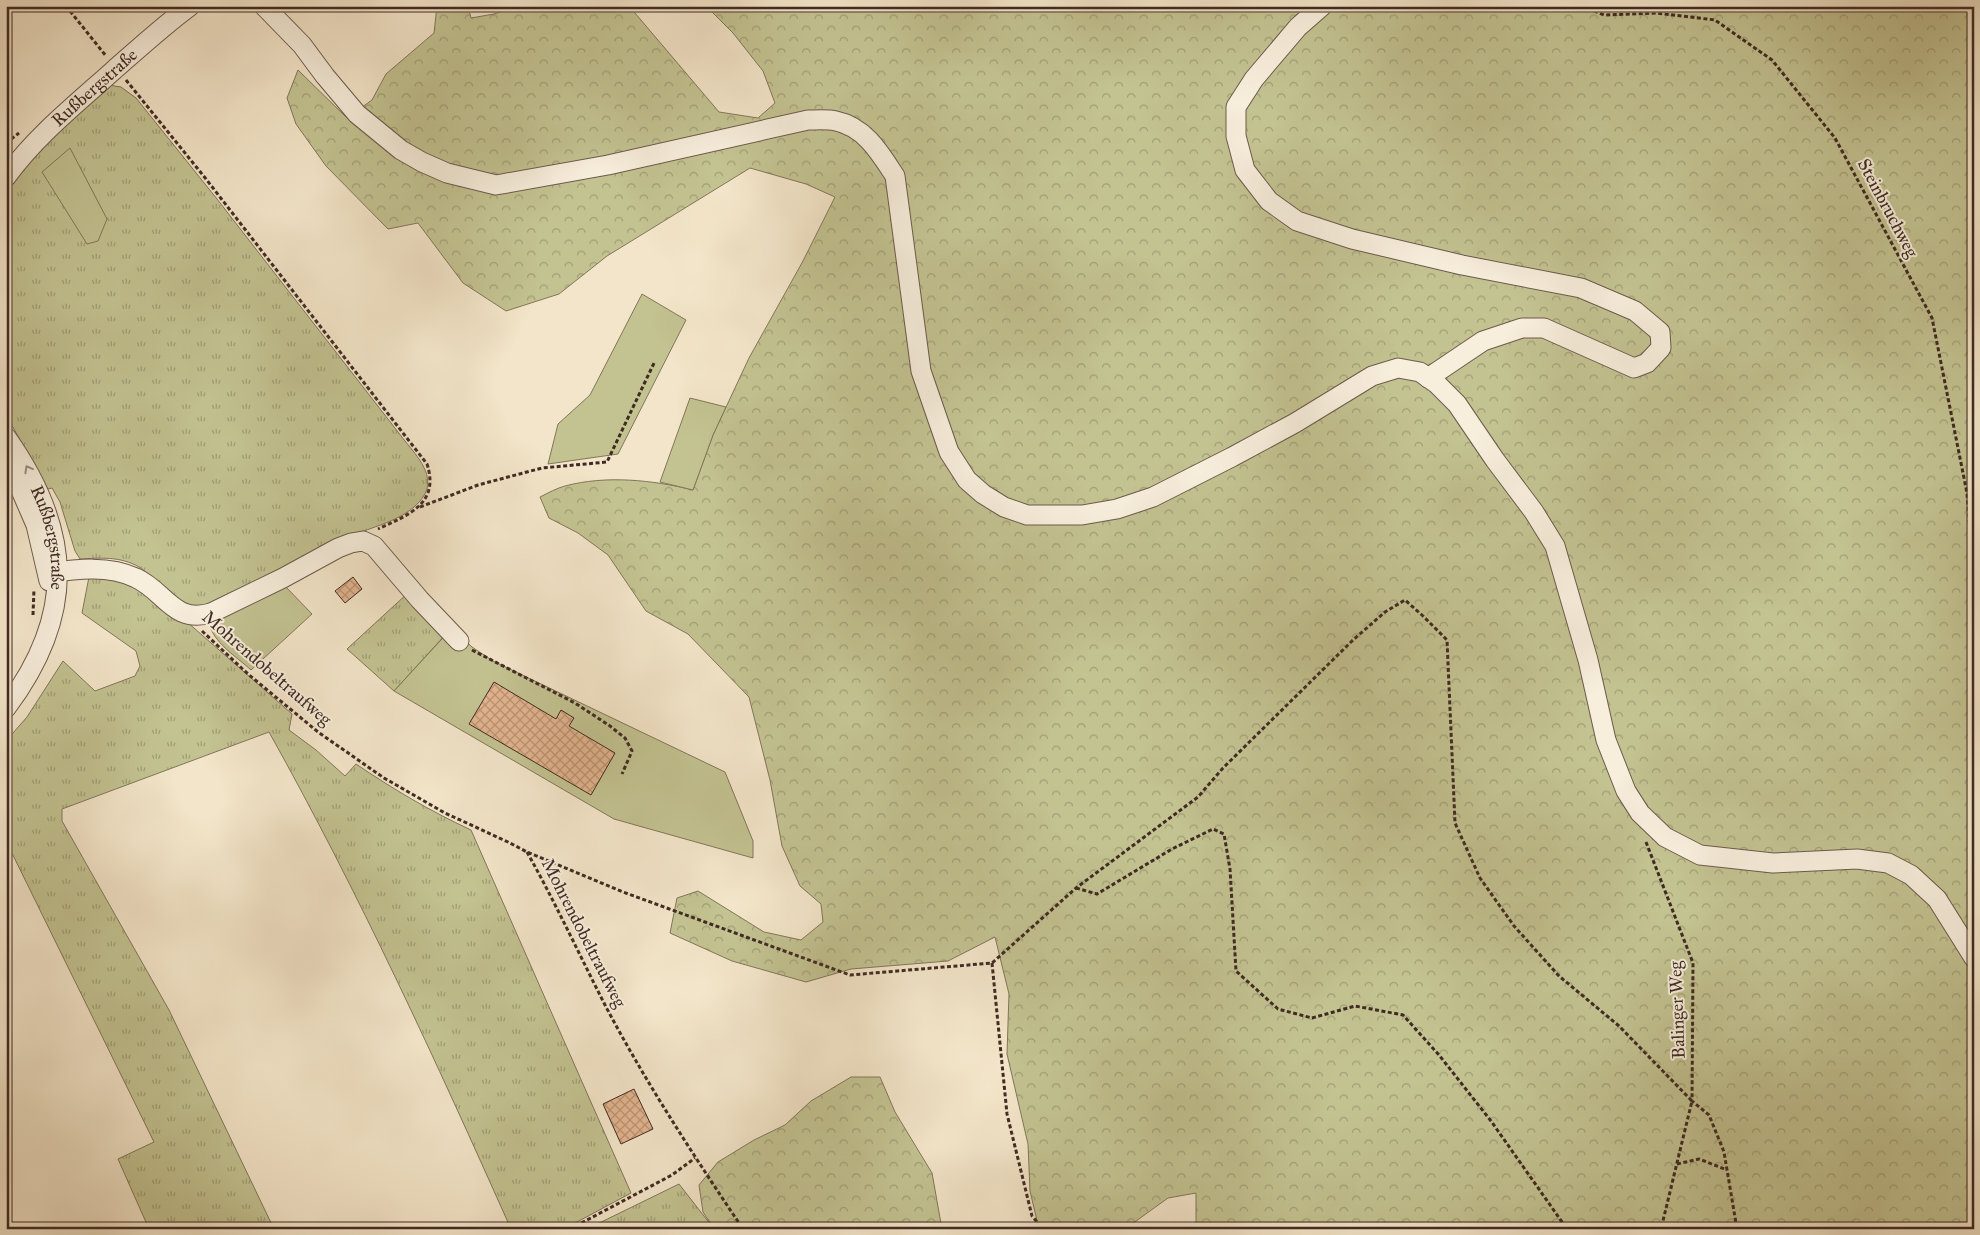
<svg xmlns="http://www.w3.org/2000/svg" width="1980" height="1235" font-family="'IM FELL Great Primer',serif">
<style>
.grass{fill:url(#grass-tufts);stroke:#82765a}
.forest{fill:url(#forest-crowns);stroke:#82765a}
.garden{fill:#c3c291;stroke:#82765a}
.building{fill:url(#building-cross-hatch);stroke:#402b23}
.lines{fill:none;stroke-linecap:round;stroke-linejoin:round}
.minor-casing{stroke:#6d5a4c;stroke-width:21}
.path{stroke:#402b23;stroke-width:3;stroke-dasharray:4 2.5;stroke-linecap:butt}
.minor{stroke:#f7eedc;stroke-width:19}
.oneway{stroke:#9c8c80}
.labels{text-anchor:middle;stroke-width:4;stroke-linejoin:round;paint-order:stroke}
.street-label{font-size:18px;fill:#402b23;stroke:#f7eedc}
</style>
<defs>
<pattern id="grass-tufts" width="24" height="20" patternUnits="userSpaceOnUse" patternTransform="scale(1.25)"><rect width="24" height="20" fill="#c3c291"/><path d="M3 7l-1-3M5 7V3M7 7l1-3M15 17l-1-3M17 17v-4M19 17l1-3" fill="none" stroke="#a09e76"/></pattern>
<pattern id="forest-crowns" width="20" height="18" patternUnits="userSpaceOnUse" patternTransform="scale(1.25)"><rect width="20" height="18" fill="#c3c291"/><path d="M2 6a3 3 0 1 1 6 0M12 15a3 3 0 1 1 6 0" fill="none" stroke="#a09e76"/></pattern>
<pattern id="building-cross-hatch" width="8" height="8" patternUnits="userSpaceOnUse" patternTransform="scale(1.25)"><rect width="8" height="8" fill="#e3b48e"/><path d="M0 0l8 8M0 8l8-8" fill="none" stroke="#b99374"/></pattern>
</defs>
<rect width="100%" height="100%" fill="#f3e5c9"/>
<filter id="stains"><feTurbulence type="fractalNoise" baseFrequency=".004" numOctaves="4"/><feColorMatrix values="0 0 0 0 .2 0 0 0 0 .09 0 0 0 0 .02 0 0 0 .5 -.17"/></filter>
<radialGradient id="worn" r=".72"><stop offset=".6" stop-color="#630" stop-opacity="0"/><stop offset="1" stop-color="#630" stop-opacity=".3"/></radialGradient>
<g class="grass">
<path d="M 108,85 L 121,87 L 136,98 L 217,199 L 405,441 C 417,456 437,477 423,497 C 408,519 377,525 354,535 C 311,553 272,579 228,596 C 217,601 205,608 192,607 C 169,606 155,576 139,567 C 120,556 100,558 80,559 L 75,551 L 60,502 L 52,488 L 48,489 L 6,415 L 6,190 C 32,150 73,117 108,85 Z"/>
<path d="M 89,577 L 135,580 L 186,621 L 292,714 L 289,730 L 316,750 L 345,776 L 356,764 C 393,789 430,811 471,830 L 631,1193 L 564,1229 L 511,1229 C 436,1061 359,893 269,732 L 62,809 L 62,821 L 169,1010 L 274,1229 L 149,1229 L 118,1159 L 154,1142 L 6,841 L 6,741 L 27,717 L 63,661 L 95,691 L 135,676 L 140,666 L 136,651 L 82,613 Z"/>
<polygon points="409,592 446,634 394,691 347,649"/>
<polygon points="679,1184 714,1229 587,1229"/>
</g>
<g class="forest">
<path d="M 437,6 L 468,6 L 471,18 L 494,14 L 518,6 L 629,6 L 719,112 L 758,118 L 775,103 L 763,71 L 733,33 L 706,6 L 1974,6 L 1974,1229 L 1196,1229 L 1196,1193 L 1168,1198 L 1125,1229 L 1039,1229 L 1030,1191 L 1028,1144 L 1007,1054 L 1009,994 L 995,937 L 948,961 L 851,969 L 806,982 L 732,961 L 670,933 L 677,898 L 698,891 L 764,932 L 801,940 L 823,922 L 821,904 L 800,886 L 782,846 L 770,780 L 749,697 L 688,634 L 646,611 L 608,555 L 578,533 L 549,518 L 540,497 C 548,493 557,488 565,486 C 606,475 653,480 693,490 L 713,435 L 749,358 L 803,261 L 835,197 L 806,184 L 750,168 L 607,256 L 559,294 L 506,311 L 463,283 L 418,223 L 388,229 L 326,166 L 296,124 L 287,98 L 298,70 L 347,118 L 372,100 L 386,74 L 434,33 Z"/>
<polygon points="851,1077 880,1077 895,1112 932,1173 942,1229 714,1229 703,1212 699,1185 718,1162 754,1140 785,1125 811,1101"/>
</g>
<g class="garden">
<polygon points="70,148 107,219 98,241 87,244 42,172"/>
<polygon points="642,294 686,320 618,454 548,464 558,424 590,395"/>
<polygon points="690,398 726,407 713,435 693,490 660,482"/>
<path d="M 282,583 L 312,614 L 251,670 C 237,657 212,642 209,622 Z"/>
<polygon points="452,628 472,647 493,661 725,772 753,841 753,858 614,819 394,691"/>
</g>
<g class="building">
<polygon points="353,577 362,589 345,603 335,591"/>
<polygon points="494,682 556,719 561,710 574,718 569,726 615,753 591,795 469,724"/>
<polygon points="634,1089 653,1129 621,1144 603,1104"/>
</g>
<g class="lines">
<defs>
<g id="minor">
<path d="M 264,6 L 302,45 L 325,76 L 357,114 L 401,150 L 422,162 L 447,173 L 496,185 L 608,165 L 808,120 C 816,120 827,119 836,121 C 865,127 880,153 895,176 L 921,371 L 949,452 L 967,480 L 983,494 L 1004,507 L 1027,515 L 1082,515 L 1117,509 L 1153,497 L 1232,457 L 1295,423 L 1372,376 L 1398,368 L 1420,372 L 1437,384 L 1457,404 L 1495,460 L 1534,512 L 1555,546 L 1588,660 L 1606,740 L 1626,791 L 1640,813 L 1665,837 L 1700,855 L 1773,863 L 1857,859 L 1888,863 L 1911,875 L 1937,899 L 1974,958"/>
<polyline points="1322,6 1298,27 1254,79 1236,107 1236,136 1245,170 1269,201 1297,221 1352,239 1462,265 1581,288 1635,311 1660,332 1661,348 1647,363 1634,368 1544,328 1522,328 1483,341 1428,378"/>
<path id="s1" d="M 6,177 C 36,136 76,104 114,70 C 139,48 163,26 190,6"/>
<path id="s2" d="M 6,437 C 73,531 76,615 6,708"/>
<polyline points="6,456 36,525 49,581"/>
<path d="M 48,573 C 77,569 109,565 136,578 C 165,591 173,624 211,613 L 283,578 L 338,548 L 351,543 L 363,541 L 374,546 L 420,600 L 459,641"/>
</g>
</defs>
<use href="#minor" class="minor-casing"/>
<g class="path">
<polyline points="66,6 106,56"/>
<polyline points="1582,6 1604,15 1656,13 1715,20 1772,60 1835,138 1932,318 1967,493 1974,588"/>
<path d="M 126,80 L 206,179 L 427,464 C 440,504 408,515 378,529"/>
<polyline points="6,143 19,133"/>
<polyline points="420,507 478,485 542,468 607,462 655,361"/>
<polyline points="33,615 34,589"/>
<polyline points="202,631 248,674 318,732 384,778 445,813 508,842 527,852 623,892 850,975 992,963 1076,888 1198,797 1223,768 1353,640 1385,612 1405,600 1423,616 1447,640 1455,823 1480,878 1514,926 1559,976 1619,1026 1692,1101 1661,1229"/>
<polyline points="472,650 575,703 610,726 625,738 632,751 622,774"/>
<polyline points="1646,842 1693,963 1692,1101 1709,1115 1724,1152 1737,1229"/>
<path d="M 527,852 C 555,902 579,954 605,1005 C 646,1083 694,1156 743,1229"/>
<polyline points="1076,888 1097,894 1172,849 1213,829 1224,834 1230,869 1236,971 1278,1009 1312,1018 1355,1006 1403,1015 1439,1055 1491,1121 1567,1229"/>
<polyline points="992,963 1007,1114 1032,1216 1043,1229"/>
<polyline points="1677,1164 1699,1159 1727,1170"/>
<polyline points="570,1229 672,1175 695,1158"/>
</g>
<use href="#minor" class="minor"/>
</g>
<defs><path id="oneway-chevron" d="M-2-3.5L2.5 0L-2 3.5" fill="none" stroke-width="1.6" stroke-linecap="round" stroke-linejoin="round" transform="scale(1.25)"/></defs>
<use class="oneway" href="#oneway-chevron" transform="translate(28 469) rotate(-119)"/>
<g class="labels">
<g class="street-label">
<text dy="6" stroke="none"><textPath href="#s1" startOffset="126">Rußbergstraße</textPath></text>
<text transform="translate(1888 208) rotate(62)" y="6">Steinbruchweg</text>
<text dy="6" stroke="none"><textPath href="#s2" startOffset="111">Rußbergstraße</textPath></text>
<text transform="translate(267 668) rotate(41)" y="6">Mohrendobeltraufweg</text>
<text transform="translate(584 933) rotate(63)" y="6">Mohrendobeltraufweg</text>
<text transform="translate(1677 1010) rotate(-92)" y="6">Balinger Weg</text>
</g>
</g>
<rect width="1980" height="1235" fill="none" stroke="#f3e5c9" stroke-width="25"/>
<rect x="8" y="8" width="1965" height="1220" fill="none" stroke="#402b23" stroke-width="2.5"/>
<rect x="12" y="12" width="1955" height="1210" fill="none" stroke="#402b23"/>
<rect width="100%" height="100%" filter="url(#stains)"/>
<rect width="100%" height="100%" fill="url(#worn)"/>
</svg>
